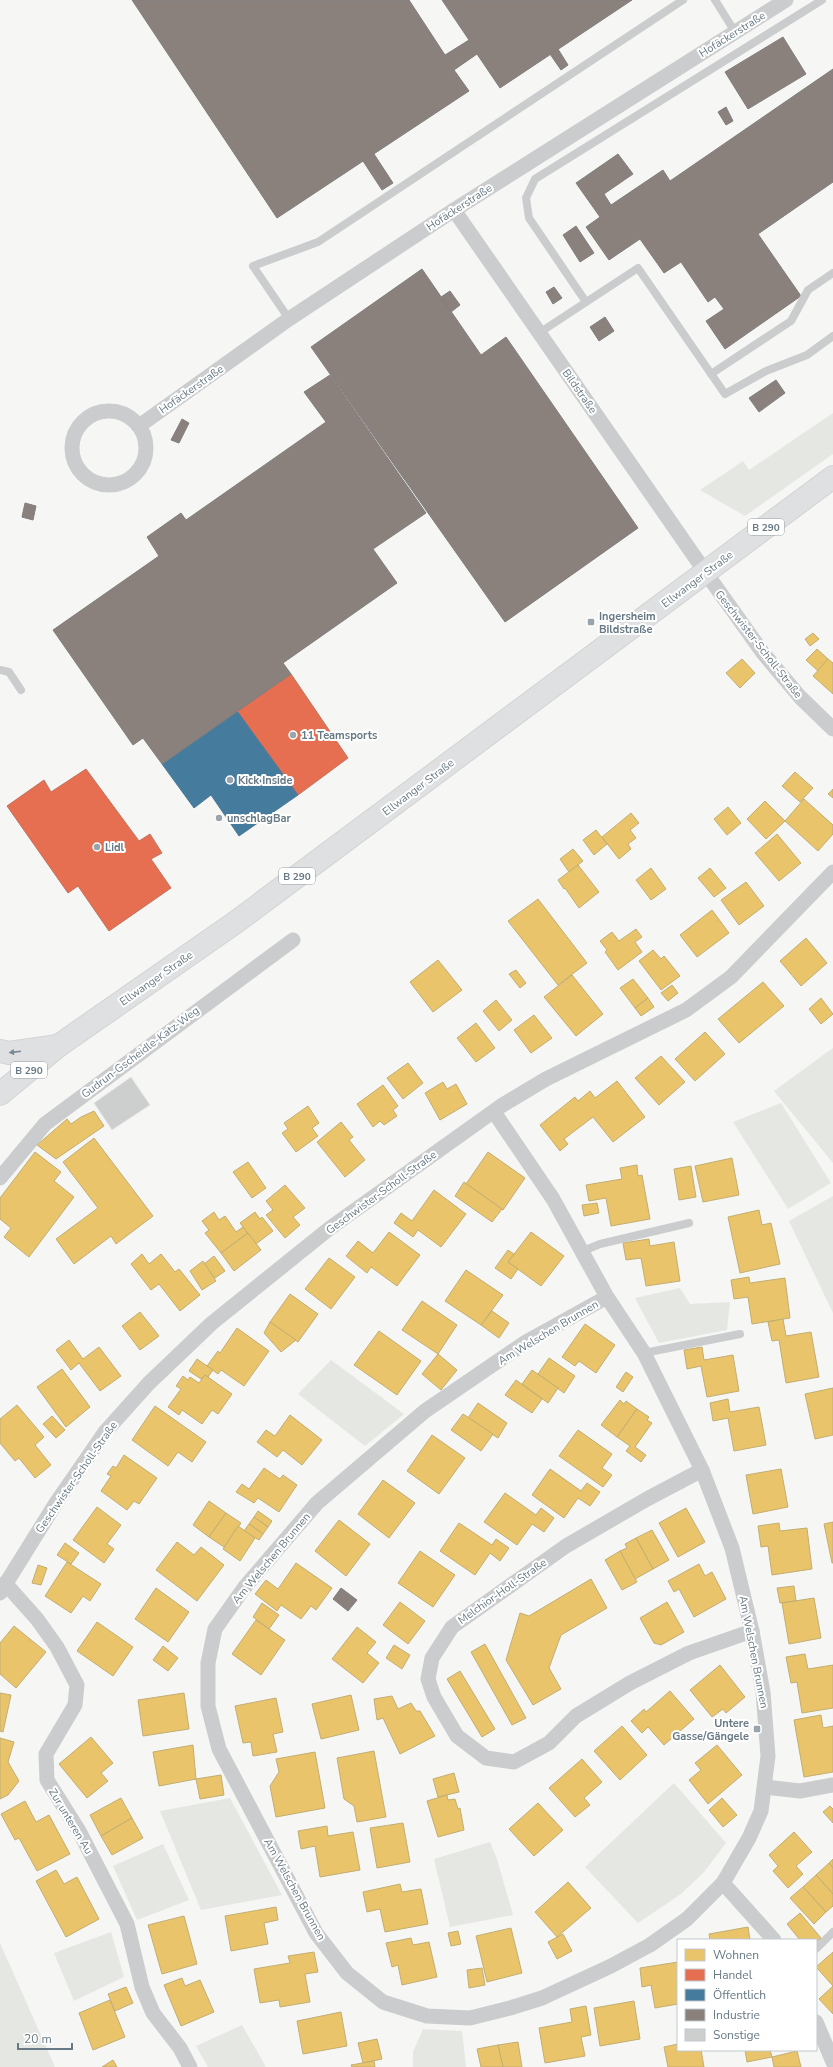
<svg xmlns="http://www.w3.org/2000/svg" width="833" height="2067" font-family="'Nunito Sans',sans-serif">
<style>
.green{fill:#e5e8e2}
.homes{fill:#e9c46a;stroke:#c2ae72}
.shops{fill:#e76f51;stroke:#c17260}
.public{fill:#457b9d;stroke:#4f7a96}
.industry{fill:#8a817c;stroke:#807f7e}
.building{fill:#cdcfcf;stroke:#e6e6e5}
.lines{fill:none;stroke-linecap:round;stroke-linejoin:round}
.secondary-casing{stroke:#d3d4d5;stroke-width:24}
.primary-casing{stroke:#d2d3d3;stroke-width:24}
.lane{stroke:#cbcccd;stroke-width:8}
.street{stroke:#cbcccd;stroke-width:15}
.secondary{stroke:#dfe0e1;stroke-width:22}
.primary{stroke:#dfe0e1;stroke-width:22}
.oneway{fill:#798892}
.poi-dot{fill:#99a5ac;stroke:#fff;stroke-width:1.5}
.labels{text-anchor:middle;stroke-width:4;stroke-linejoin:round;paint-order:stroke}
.shield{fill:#fff;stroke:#95a1a9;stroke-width:1}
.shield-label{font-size:10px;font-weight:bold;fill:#677984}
.street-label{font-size:11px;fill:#677984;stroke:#fff}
.poi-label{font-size:11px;font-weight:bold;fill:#677984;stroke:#fff;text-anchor:start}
</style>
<rect width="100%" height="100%" fill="#f6f6f5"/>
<g class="green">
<polygon points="833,413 833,454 745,516 700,490 743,461 749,470"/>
<polygon points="833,1048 833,1163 774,1091"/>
<polygon points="781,1103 831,1183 788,1209 733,1122"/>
<polygon points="833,1196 833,1313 789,1221"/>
<polygon points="680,1288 690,1304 730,1302 727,1330 659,1343 635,1298"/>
<polygon points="331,1360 404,1414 365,1446 298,1394"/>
<polygon points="674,1783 726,1843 704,1872 681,1894 638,1923 585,1867"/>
<polygon points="230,1798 282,1895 201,1910 160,1811"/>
<polygon points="490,1842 497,1859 513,1915 450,1927 434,1859"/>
<polygon points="163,1844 189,1900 137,1920 113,1866"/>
<polygon points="111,1932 124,1977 74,2001 54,1953"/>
<polygon points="0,1943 55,2067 0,2067"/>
<polygon points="242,2025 266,2067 208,2067 196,2046"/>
<polygon points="423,2029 462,2031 466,2067 413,2067 413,2052"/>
</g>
<g class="homes">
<polygon points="813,633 819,639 810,646 805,639"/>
<polygon points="817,649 828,659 818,671 806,660"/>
<polygon points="742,659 755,673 740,688 726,673"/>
<polygon points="828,659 833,663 833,694 813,676"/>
<polygon points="795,772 813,788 800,802 782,786"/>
<polygon points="833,789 833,798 828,794"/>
<polygon points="804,799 833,825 833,834 818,851 785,821"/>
<polygon points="765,801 785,821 766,839 747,819"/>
<polygon points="728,807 741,823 727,835 714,819"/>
<polygon points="631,813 639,823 630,830 636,838 628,844 631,849 619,859 602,837"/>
<polygon points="596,830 607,844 594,855 583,840"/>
<polygon points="777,834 801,863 779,881 755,853"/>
<polygon points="573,849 583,861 569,872 560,859"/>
<polygon points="578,865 599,892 579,908 565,888 564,889 558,880"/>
<polygon points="651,868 666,889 651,900 636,880"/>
<polygon points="710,868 726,888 714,897 698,878"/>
<polygon points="746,882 764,906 739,925 721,900"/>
<polygon points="538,899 587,963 558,985 508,921"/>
<polygon points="712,910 729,933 697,957 680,935"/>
<polygon points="636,929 642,937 635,942 642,952 618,970 605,952 607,950 600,941 612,932 619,941"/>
<polygon points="806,938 827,963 801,986 780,961"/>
<polygon points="653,950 661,959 664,956 680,976 661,990 639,961"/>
<polygon points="438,960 462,990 433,1012 410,982"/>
<polygon points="516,970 526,983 520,988 509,974"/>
<polygon points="572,975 603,1014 576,1036 544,997"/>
<polygon points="633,979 648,998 635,1008 620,988"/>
<polygon points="763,982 784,1006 739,1043 718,1019"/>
<polygon points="672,985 678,993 668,1001 661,993"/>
<polygon points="648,998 654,1007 641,1016 635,1008"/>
<polygon points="821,998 833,1014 821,1024 809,1009"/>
<polygon points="496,1000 512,1020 499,1031 483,1011"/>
<polygon points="534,1015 552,1038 531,1053 514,1030"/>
<polygon points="476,1023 495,1048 476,1062 457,1038"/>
<polygon points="705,1032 725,1054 695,1081 675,1059"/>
<polygon points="661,1056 685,1082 659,1105 635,1078"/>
<polygon points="408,1063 423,1083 403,1099 387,1078"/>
<polygon points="617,1081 645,1117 613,1142 593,1117 564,1139 568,1144 560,1151 540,1125 575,1097 578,1101 590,1091 595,1098"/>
<polygon points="443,1082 447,1089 456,1084 467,1104 440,1120 425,1093"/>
<polygon points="383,1085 398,1106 393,1110 397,1116 384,1125 380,1121 373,1127 357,1104"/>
<polygon points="308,1106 319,1123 312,1128 318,1136 296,1152 282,1133 288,1129 284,1123"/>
<polygon points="94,1111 104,1126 56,1159 37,1145 67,1119 71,1124 81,1117"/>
<polygon points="341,1122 353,1137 349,1140 365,1160 345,1177 317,1142"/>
<polygon points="94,1138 153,1216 116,1244 111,1236 74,1264 56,1239 98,1208 63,1162"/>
<polygon points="35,1152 61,1172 54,1181 74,1197 29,1257 4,1237 11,1228 0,1219 0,1198"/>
<polygon points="488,1152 525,1178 503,1210 466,1184"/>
<polygon points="732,1158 739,1195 703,1202 695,1166"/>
<polygon points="248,1162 266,1188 252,1198 233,1172"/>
<polygon points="637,1165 638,1176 642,1175 650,1219 611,1226 606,1198 589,1201 586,1185 622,1179 620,1168"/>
<polygon points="691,1166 696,1197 679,1200 674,1169"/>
<polygon points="464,1182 502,1209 492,1222 455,1196"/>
<polygon points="285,1185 305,1208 293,1217 300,1225 285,1238 266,1215 273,1210 266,1201"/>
<polygon points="434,1190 466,1214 441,1247 418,1230 413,1237 394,1223 401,1213 412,1221"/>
<polygon points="597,1203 599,1213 584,1216 582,1205"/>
<polygon points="759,1210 762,1225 771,1223 780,1264 740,1273 728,1217"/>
<polygon points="214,1212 219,1220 225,1216 236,1232 243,1227 248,1233 221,1253 205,1233 209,1230 202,1221"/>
<polygon points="255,1212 260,1219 262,1217 273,1231 256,1244 240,1223"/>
<polygon points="389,1232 420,1255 397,1286 371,1267 367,1273 346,1256 358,1241 373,1253"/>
<polygon points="531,1232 564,1256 541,1286 508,1262"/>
<polygon points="248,1233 261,1250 234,1271 221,1253"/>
<polygon points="649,1239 650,1246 674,1242 680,1281 646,1286 641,1258 626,1260 623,1243"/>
<polygon points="508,1250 514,1254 508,1262 518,1269 511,1279 495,1268"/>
<polygon points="142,1254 149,1264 161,1254 175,1272 179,1269 200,1295 180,1311 159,1284 151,1290 131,1264"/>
<polygon points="214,1256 225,1271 215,1278 204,1264"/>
<polygon points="329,1258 355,1277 331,1309 305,1289"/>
<polygon points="203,1261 216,1281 202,1290 190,1271"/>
<polygon points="466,1270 503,1295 481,1325 445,1301"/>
<polygon points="749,1277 750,1283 785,1278 790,1318 752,1324 748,1297 734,1299 731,1280"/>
<polygon points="290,1294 318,1314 298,1342 270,1322"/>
<polygon points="422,1301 457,1325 438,1354 402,1330"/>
<polygon points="492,1311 509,1323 499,1338 481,1325"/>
<polygon points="140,1312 159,1336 140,1350 122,1326"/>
<polygon points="783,1319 786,1336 811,1332 819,1377 786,1383 779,1340 772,1341 768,1322"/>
<polygon points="270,1322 296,1340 281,1352 264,1333"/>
<polygon points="585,1324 615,1345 596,1373 579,1361 575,1366 562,1357"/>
<polygon points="237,1328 269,1351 244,1386 221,1370 218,1374 207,1366 218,1351 220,1353"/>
<polygon points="379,1331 421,1361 397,1395 354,1365"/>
<polygon points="69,1340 83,1359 99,1347 121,1376 100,1391 79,1363 71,1370 56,1350"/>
<polygon points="702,1347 704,1360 733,1355 739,1391 707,1397 701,1366 687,1369 684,1350"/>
<polygon points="438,1354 457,1370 441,1390 422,1374"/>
<polygon points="549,1358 575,1376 564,1393 538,1374"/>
<polygon points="197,1359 213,1370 208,1377 205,1375 201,1379 189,1371"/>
<polygon points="62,1369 90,1407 66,1427 37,1387"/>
<polygon points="532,1370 558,1388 548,1403 522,1384"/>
<polygon points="626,1372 633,1377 623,1392 616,1387"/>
<polygon points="205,1375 232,1394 218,1414 212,1410 202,1424 182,1410 179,1415 168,1407 181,1389 176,1386 183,1376 188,1380 190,1377 199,1383"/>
<polygon points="516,1380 542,1399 532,1413 505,1395"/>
<polygon points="833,1388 833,1435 815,1439 805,1394"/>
<polygon points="728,1399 730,1412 759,1407 766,1445 734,1451 728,1418 713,1421 710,1403"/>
<polygon points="620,1400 624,1404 626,1401 637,1409 617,1437 601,1425"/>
<polygon points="478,1403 507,1423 498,1438 468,1418"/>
<polygon points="17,1405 44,1437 35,1445 51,1465 35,1478 19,1458 15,1461 0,1443 0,1419"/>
<polygon points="155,1406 206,1442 192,1462 178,1452 168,1466 132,1440"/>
<polygon points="637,1409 649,1417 647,1420 652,1423 635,1447 646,1455 641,1462 626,1451 630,1446 617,1437"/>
<polygon points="463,1414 493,1434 481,1451 451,1430"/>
<polygon points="290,1415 322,1440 302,1465 283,1450 277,1457 257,1442 266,1430 275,1436"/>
<polygon points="52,1416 65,1430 56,1438 43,1424"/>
<polygon points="578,1430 612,1454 602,1468 612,1475 603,1487 559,1456"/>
<polygon points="432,1435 465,1458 439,1494 407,1471"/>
<polygon points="124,1455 157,1478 139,1504 134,1501 127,1510 101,1491 111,1476 107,1474 113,1466 116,1468"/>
<polygon points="264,1468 280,1479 283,1475 297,1485 279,1512 258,1498 254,1503 236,1492 242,1484 249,1489"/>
<polygon points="550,1469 581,1491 587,1483 600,1492 590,1506 578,1498 564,1518 532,1495"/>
<polygon points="781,1469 788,1507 753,1514 746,1475"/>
<polygon points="383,1480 415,1503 389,1538 358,1514"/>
<polygon points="505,1493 536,1515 541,1508 554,1518 544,1532 532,1524 517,1545 484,1522"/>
<polygon points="209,1501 226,1513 209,1537 193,1525"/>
<polygon points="97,1507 121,1525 107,1544 114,1549 104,1563 73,1540"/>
<polygon points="686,1508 705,1542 678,1557 659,1523"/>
<polygon points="258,1511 272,1521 268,1527 254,1517"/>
<polygon points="226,1513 241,1523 224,1547 209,1537"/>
<polygon points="254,1517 268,1527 263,1534 249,1524"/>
<polygon points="339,1520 370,1544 346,1576 315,1551"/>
<polygon points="833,1522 833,1563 832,1563 824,1524"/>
<polygon points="459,1523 492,1545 496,1539 509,1548 500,1561 490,1553 475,1575 440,1551"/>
<polygon points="779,1523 780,1531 807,1528 812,1569 772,1575 768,1546 761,1547 758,1526"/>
<polygon points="249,1524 263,1534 259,1540 244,1531"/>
<polygon points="238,1526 255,1538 240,1561 223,1549"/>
<polygon points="652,1530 669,1560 653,1569 636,1538"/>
<polygon points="636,1538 653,1569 635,1579 620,1551 627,1548 625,1544"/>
<polygon points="177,1542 194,1555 201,1547 224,1565 197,1601 156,1570"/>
<polygon points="65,1543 79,1553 71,1564 57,1555"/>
<polygon points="420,1551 455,1575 433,1607 398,1583"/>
<polygon points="620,1551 637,1582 622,1590 605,1560"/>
<polygon points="67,1562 101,1584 90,1601 83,1596 71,1613 45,1596"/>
<polygon points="296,1563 332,1588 316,1610 311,1606 301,1619 281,1605 277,1611 255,1594 266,1580 278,1589"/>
<polygon points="699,1564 705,1576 712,1572 726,1599 694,1617 679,1589 674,1592 668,1581"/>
<polygon points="38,1565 47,1568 41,1585 32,1583"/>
<polygon points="591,1579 607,1608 561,1635 549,1668 561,1689 533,1705 506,1660 520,1613 529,1616"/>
<polygon points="794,1586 796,1601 780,1603 777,1588"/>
<polygon points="156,1588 189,1612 168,1642 135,1619"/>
<polygon points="814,1598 821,1638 789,1644 782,1603"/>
<polygon points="400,1602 425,1621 408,1644 383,1625"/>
<polygon points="667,1602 684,1632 661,1645 654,1643 640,1618"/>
<polygon points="262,1603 279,1615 269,1629 253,1617"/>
<polygon points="256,1620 285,1640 261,1675 232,1654"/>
<polygon points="97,1622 133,1647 113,1676 77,1651"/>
<polygon points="14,1626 46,1652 16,1688 0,1674 0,1643"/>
<polygon points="357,1627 376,1642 367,1653 379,1663 363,1683 332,1659"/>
<polygon points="485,1644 526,1718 512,1725 471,1652"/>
<polygon points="394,1645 410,1655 402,1669 386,1658"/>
<polygon points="163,1646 178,1658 168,1671 153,1660"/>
<polygon points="805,1654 808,1669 833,1665 833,1708 802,1713 797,1682 791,1683 786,1657"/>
<polygon points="720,1665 745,1697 726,1713 723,1709 712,1717 690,1690"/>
<polygon points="460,1671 495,1729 482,1737 447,1679"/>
<polygon points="670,1691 694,1719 664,1745 648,1727 642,1733 631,1721 644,1709 646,1712"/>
<polygon points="0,1693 11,1695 3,1732 0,1731"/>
<polygon points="184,1693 189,1729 143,1736 138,1700"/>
<polygon points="351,1695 359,1730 321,1739 312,1704"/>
<polygon points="392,1696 398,1709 411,1703 416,1711 420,1711 435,1736 400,1754 383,1718 377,1720 374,1699"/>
<polygon points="276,1698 283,1732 273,1734 277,1752 253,1756 251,1742 243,1743 235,1706"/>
<polygon points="821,1715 823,1728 833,1726 833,1772 804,1777 794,1720"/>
<polygon points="622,1726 647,1755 620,1780 594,1751"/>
<polygon points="91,1737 113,1763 101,1773 108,1781 87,1798 59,1764"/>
<polygon points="0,1738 14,1742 8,1762 19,1781 8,1795 0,1799"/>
<polygon points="193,1745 196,1779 159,1786 153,1752"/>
<polygon points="717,1745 742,1775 708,1804 689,1780 701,1770 695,1763"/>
<polygon points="374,1751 386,1817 357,1822 354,1806 344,1799 337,1758"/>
<polygon points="315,1752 325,1808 276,1817 270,1786 279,1772 276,1759"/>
<polygon points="582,1759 602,1782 584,1798 590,1805 575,1817 549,1788"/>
<polygon points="454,1773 459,1792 438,1797 433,1779"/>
<polygon points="221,1775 224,1795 200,1799 196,1779"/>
<polygon points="447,1795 448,1800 455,1799 458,1809 460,1808 464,1830 438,1837 427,1801"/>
<polygon points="121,1798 132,1818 101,1836 90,1815"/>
<polygon points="722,1798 737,1815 723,1827 709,1810"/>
<polygon points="25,1801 36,1822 49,1815 70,1854 37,1871 19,1838 15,1840 1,1814"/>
<polygon points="538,1803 563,1830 534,1856 509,1829"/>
<polygon points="830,1806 833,1809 833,1823 823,1812"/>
<polygon points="132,1818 143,1838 112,1855 101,1836"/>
<polygon points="403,1823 410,1862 377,1868 370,1828"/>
<polygon points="327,1826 328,1836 353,1832 360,1870 320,1877 315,1846 301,1849 298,1831"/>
<polygon points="794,1832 812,1852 796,1866 803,1874 788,1888 773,1871 778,1866 769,1855"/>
<polygon points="833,1859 833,1868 829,1863"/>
<polygon points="829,1863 833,1868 833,1894 816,1875"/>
<polygon points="56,1870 64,1884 77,1877 99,1919 66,1937 36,1881"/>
<polygon points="816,1875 833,1894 833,1906 826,1912 803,1887"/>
<polygon points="568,1882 591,1908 557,1937 535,1912"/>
<polygon points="400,1884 402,1892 421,1889 428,1924 385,1932 380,1909 367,1912 363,1892"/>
<polygon points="803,1887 826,1912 814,1924 790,1898"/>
<polygon points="276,1907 278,1920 264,1923 268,1944 231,1951 225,1916"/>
<polygon points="800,1913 821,1938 816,1942 816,1940 800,1940 787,1924"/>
<polygon points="184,1916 197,1964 162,1974 148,1925"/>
<polygon points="748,1927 750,1940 710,1940 709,1934"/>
<polygon points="511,1928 522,1973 487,1982 476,1936"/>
<polygon points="458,1931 461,1944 451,1946 448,1933"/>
<polygon points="563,1934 572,1951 557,1959 548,1942"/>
<polygon points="411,1938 413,1945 429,1942 437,1977 402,1985 398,1965 392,1967 386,1943"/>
<polygon points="314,1952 318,1972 305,1974 310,2002 280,2007 279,2000 260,2003 254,1969 290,1963 288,1956"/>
<polygon points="833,1952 833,1986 816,1967"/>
<polygon points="678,1962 678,2004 655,2008 651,1985 642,1987 640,1968"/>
<polygon points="482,1968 485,1985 469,1988 467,1970"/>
<polygon points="182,1978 185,1986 200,1980 214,2012 181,2026 164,1985"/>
<polygon points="833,1986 833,2014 819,1999"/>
<polygon points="126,1987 133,2003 115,2011 108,1994"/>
<polygon points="110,2000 125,2037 93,2050 79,2013"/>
<polygon points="634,2001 640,2039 600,2046 594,2008"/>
<polygon points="586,2006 591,2035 581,2037 585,2056 545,2063 539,2028 572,2022 570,2009"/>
<polygon points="341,2012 347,2046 303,2054 297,2021"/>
<polygon points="377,2039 382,2059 363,2063 358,2043"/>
<polygon points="518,2042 522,2067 503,2067 498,2045"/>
<polygon points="678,2044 678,2050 701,2050 704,2067 668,2067 664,2047"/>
<polygon points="498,2045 503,2067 481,2067 477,2049"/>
<polygon points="745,2050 770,2050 772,2057 747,2062"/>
<polygon points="797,2051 801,2067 774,2067 772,2057"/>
<polygon points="113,2060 117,2067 102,2067"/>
<polygon points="374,2061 375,2067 352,2067 351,2065"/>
</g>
<g class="shops">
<polygon points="291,674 348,758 298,795 237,711"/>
<polygon points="86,769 139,841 150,834 162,853 151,859 171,888 109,931 78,886 68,893 7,806 44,780 51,792"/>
</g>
<polygon class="public" points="237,711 298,795 239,836 211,795 194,808 162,764"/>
<g class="industry">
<polygon points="132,0 409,0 445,55 469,40 442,0 632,0 500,88 477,54 454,70 469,91 277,218"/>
<polygon points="783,37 806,74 748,109 725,72"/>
<polygon points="558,49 568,65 561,70 550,54"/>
<polygon points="833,69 833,182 758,234 801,296 725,349 706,321 724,309 715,297 708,302 681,262 664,273 640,239 609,260 586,227 600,217 576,183 618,154 633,174 604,194 611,205 663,170 670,181"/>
<polygon points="726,107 733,121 726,125 718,112"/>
<polygon points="374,154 393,183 382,190 363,161"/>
<polygon points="576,226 594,253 580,262 563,235"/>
<polygon points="422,269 481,355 506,337 638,528 505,622 311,347"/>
<polygon points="554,287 562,298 553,304 546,292"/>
<polygon points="450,291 460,305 451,312 441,297"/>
<polygon points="605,317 614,331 599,341 590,327"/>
<polygon points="330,375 426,513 373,549 397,583 283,663 291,674 162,764 143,738 133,745 53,630 159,556 147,537 181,513 186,520 326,422 304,392"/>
<polygon points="776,380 785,393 759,412 749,398"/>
<polygon points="182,419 189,423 179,443 171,440"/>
<polygon points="25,503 36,506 33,520 22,517"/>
<polygon points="341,1588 357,1600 348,1611 333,1599"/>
</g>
<polygon class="building" points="131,1077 150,1105 112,1130 94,1103"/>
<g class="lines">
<defs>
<polyline id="secondary" points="0,1051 9,1053 58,1046"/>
<polyline id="primary" points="0,1094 58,1046 236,922 833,477"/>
</defs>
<use href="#secondary" class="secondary-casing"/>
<use href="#primary" class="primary-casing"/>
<g class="lane">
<polyline points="715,0 735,32"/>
<polyline points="586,302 529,218 526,198 535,179 822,0"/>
<polyline points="289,319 253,266 318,242 683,0"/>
<polyline points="539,333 638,268 725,394 766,371 807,355 833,336"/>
<polyline points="711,374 791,321 808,290 833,273"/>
<polyline points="0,670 9,672 21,690"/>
<polyline points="583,1251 600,1244 689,1223"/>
<polyline points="644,1353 740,1334"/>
<polyline points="816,1949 833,1932"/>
</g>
<g class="street">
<polyline points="454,210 706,573 763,653 800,697 833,729"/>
<circle cx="109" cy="448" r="37"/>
<polyline points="139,426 289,319 454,210 786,0"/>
<polyline points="494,1112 553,1199 607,1297 644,1353 702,1470 732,1548 752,1631 763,1692 768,1756 761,1811 749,1838 723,1883 687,1919 650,1945 611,1966 542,1998 510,2008 470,2018 427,2016 383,2002 347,1973 316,1933 219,1749 208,1706 208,1663 215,1629 244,1588 317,1503 425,1411 526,1342 607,1297"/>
<polyline points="0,1178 45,1124 293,940"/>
<polyline points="702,1470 647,1499 566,1546 452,1627 432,1658 428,1679 434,1697 457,1736 486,1758 514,1762 549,1743 576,1716 630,1683 689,1653 752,1631"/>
<polyline points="5,1583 37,1619 57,1647 77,1685 75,1705 46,1754 47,1780 79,1831 127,1924 142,1987 153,2013 180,2048 190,2067"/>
<polyline points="0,1593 56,1503 105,1432 149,1383 212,1323 330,1228 501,1106 546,1079 686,1010 731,977 833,872"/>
<polyline points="765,1787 800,1791 833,1785"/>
<polyline points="723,1883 774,1940"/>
<polyline points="816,2022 833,2062"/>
</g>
<use href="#secondary" class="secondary"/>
<use href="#primary" class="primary"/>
</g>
<defs><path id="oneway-solid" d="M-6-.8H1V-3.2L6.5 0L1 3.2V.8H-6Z"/></defs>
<use class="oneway" href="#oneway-solid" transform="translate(15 1052) rotate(173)"/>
<g class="poi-dot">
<rect x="587" y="618" width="8" height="8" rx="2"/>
<circle cx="293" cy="735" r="4"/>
<circle cx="230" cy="780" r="4"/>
<circle cx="219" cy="818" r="4"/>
<circle cx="97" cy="847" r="4"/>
<rect x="753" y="1725" width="8" height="8" rx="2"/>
</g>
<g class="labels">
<g class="shield">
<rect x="748" y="519" width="36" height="16" rx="3"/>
<rect x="279" y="868" width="36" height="16" rx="3"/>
<rect x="11" y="1062" width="36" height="16" rx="3"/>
</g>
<g class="shield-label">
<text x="766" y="531">B 290</text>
<text x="297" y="880">B 290</text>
<text x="29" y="1074">B 290</text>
</g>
<g class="street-label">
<text transform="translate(732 34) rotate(-32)" y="4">Hofäckerstraße</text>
<text transform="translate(459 207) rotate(-33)" y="4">Hofäckerstraße</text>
<text transform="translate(191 389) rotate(-35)" y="4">Hofäckerstraße</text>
<text transform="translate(580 391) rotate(55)" y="4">Bildstraße</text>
<text transform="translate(697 579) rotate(-37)" y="4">Ellwanger Straße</text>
<text transform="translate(759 644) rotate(52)" y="4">Geschwister-Scholl-Straße</text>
<text transform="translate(418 787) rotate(-37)" y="4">Ellwanger Straße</text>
<text transform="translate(156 978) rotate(-35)" y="4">Ellwanger Straße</text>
<text transform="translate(140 1052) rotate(-37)" y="4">Gudrun-Gscheidle-Katz-Weg</text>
<text transform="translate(381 1192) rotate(-36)" y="4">Geschwister-Scholl-Straße</text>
<text transform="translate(548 1332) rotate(-31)" y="4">Am Welschen Brunnen</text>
<text transform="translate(76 1477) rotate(-55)" y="4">Geschwister-Scholl-Straße</text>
<text transform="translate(271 1558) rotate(-50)" y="4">Am Welschen Brunnen</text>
<text transform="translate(502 1591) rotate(-35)" y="4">Melchior-Holl-Straße</text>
<text transform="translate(754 1652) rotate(79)" y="4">Am Welschen Brunnen</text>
<text transform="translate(71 1821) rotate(59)" y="4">Zur unteren Au</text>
<text transform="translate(295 1889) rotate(61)" y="4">Am Welschen Brunnen</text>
</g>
<g class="poi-label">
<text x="599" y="620">Ingersheim<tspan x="599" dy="13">Bildstraße</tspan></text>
<text x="301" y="739">11 Teamsports</text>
<text x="238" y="784">Kick Inside</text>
<text x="227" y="822">unschlagBar</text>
<text x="105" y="851">Lidl</text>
<text x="749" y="1727" text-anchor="end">Untere<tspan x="749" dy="13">Gasse/Gängele</tspan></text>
</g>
</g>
<rect x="677" y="1939" width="140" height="112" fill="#ffffff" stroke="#c2c9ce"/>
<rect x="685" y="1949" width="20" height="12" fill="#e9c46a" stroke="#c2c9ce"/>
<text x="713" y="1959" font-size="12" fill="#677984">Wohnen</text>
<rect x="685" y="1969" width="20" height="12" fill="#e76f51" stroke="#c2c9ce"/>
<text x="713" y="1979" font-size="12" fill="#677984">Handel</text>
<rect x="685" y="1989" width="20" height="12" fill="#457b9d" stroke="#c2c9ce"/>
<text x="713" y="1999" font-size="12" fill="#677984">Öffentlich</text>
<rect x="685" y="2009" width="20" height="12" fill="#8a817c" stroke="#c2c9ce"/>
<text x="713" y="2019" font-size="12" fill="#677984">Industrie</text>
<rect x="685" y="2029" width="20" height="12" fill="#cdcfcf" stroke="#c2c9ce"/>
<text x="713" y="2039" font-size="12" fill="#677984">Sonstige</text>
<path d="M18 2043v6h54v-6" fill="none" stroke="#677984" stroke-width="2"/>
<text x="24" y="2043" font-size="12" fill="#677984" stroke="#ffffff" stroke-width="3" paint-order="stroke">20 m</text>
</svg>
